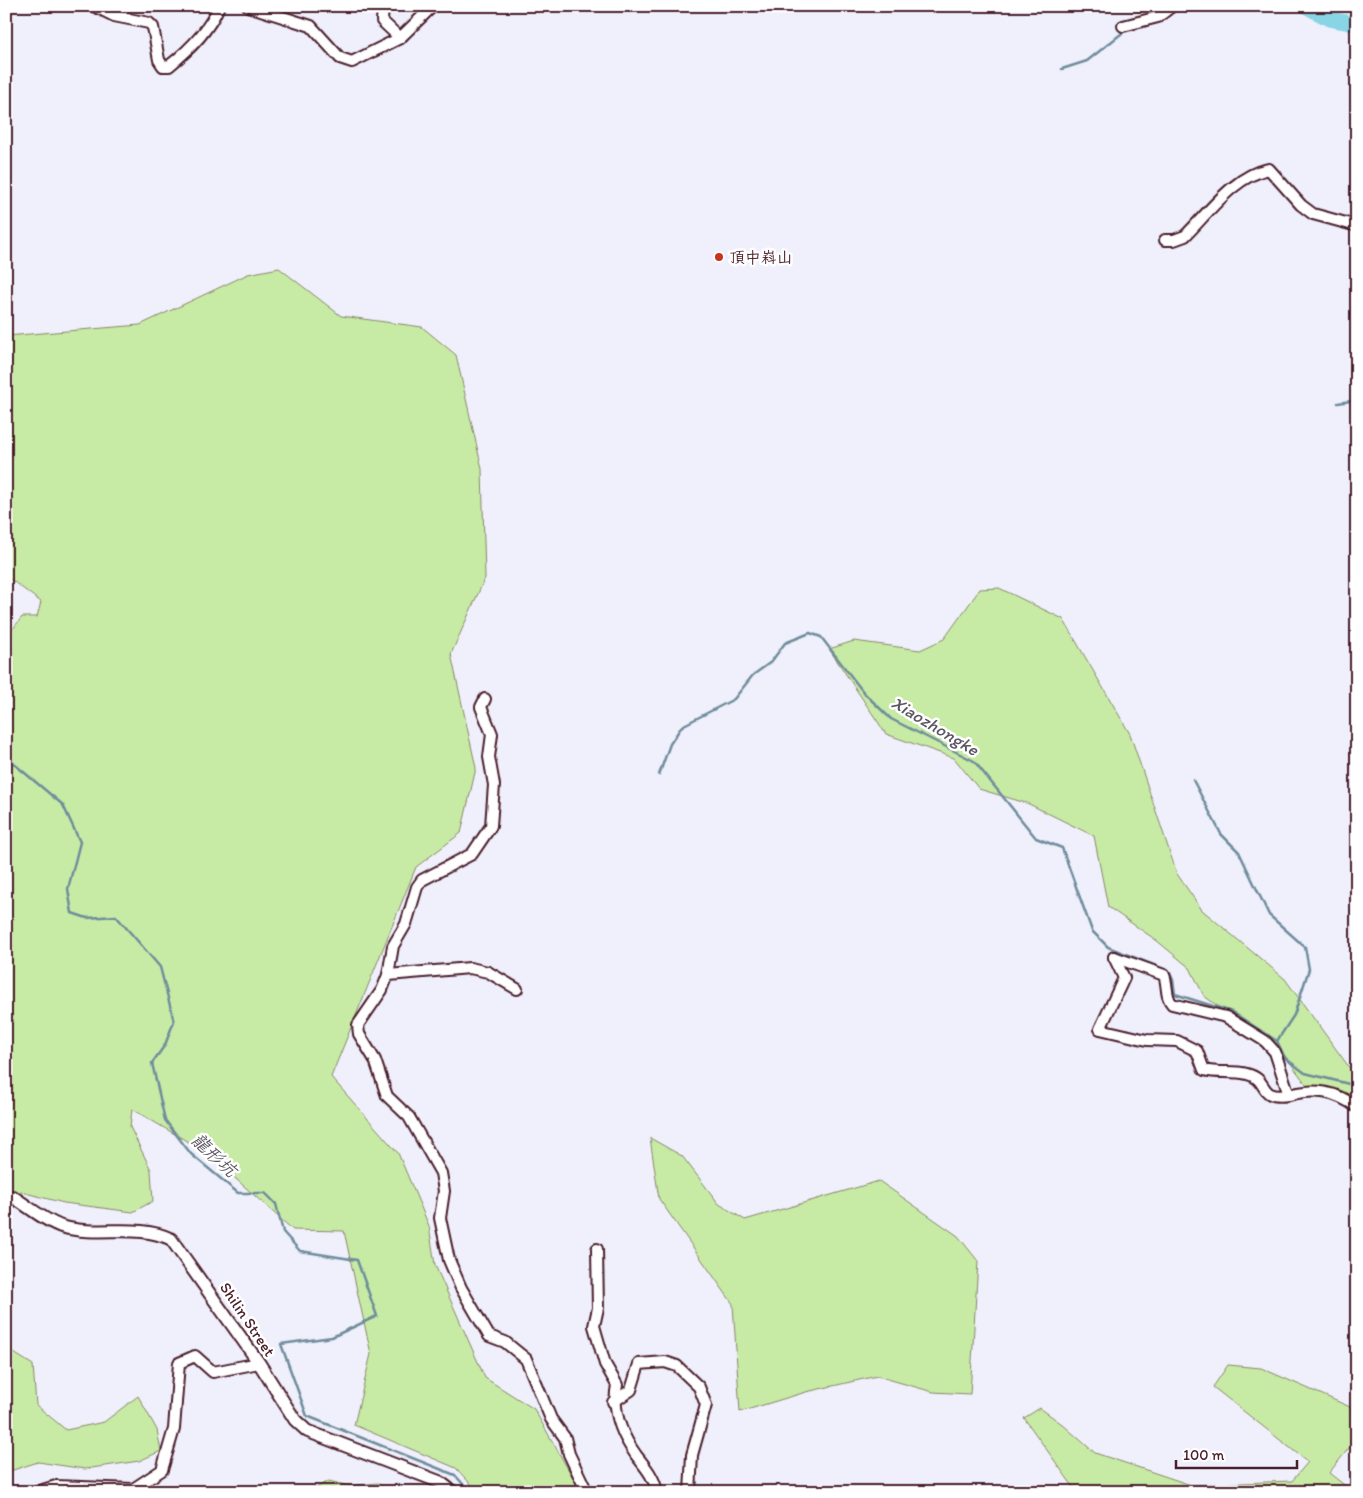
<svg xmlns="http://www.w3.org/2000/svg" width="1363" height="1498" font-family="Itim,'LXGW WenKai TC',sans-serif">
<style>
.green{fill:#c7eba5;stroke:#888568}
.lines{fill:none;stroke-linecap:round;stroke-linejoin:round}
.stream{stroke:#6f8c9b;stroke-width:2.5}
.river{stroke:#87d5e5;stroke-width:15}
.minor-casing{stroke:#4a1f2b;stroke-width:14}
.tertiary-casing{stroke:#4a1f2b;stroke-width:15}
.minor{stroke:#fff;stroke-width:10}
.tertiary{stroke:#fff;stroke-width:11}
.poi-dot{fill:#c8321e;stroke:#fff;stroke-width:2}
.labels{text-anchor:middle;stroke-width:5;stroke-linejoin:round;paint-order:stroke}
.poi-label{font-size:16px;fill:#4a1f2b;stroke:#fff;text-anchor:start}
.street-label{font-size:16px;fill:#4a1f2b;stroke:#fff}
.water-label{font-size:18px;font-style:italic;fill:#5c5663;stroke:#fff}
</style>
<rect width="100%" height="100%" fill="#eff0fc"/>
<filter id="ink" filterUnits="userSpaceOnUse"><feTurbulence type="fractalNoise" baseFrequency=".02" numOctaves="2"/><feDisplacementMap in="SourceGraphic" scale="10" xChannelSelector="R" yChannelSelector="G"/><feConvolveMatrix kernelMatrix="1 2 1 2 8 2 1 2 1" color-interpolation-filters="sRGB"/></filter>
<g filter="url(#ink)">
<g class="green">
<polygon points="279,268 341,316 422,327 456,355 482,469 485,578 451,654 476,768 461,833 416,867 331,1077 398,1153 429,1226 435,1265 485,1378 534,1409 581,1492 478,1492 456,1468 354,1425 371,1354 344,1231 293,1230 207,1153 132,1109 130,1127 151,1170 153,1201 133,1212 64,1203 6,1188 6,638 22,617 37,617 41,602 6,576 6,336 140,325 248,274"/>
<polygon points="999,588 1063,619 1130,734 1177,874 1202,910 1285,979 1357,1078 1357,1101 1314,1095 1283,1053 1204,996 1190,968 1156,940 1108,907 1094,836 1029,804 979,789 954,758 886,734 829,649 854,641 920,650 944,639 980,589"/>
<polygon points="650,1138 682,1156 719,1204 745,1220 879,1181 958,1236 978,1261 970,1394 933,1392 877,1376 806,1392 740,1412 733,1304 659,1199"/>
<polygon points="6,1348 33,1365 36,1405 66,1430 104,1422 138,1396 157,1430 161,1451 139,1461 85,1469 38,1462 10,1471 6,1469"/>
<polygon points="1228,1365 1261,1368 1357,1410 1357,1438 1329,1473 1352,1491 1357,1492 1077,1492 1024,1418 1040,1408 1062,1424 1095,1453 1191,1485 1292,1481 1308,1462 1213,1387"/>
<polygon points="329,1481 349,1486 377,1483 392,1492 309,1492"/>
</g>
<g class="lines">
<g class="stream">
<polyline points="435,9 441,6"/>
<polyline points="1153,23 1161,21 1167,16"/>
<polyline points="389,49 405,42 412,33"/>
<polyline points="1062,69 1087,61 1126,30"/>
<polyline points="1338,403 1357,400"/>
<polyline points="6,751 13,763 63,805 80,842 68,889 72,913 87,918 116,916 160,967 174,1021 165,1045 152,1063 165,1120 191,1154 238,1193 265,1193 276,1204 283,1232 300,1251 357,1260 377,1316 332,1337 281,1344 307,1416 455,1475 470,1492"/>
<polyline points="659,775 670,744 682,726 734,699 753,675 771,662 785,643 810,633 821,637 864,693 891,719 974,761 1036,838 1062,848 1092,931 1108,947 1169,971 1173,980 1175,994 1232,1012 1277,1041 1285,1058 1305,1073 1357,1086"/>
<polyline points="1193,780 1221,834 1239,852 1269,915 1305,947 1309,969 1294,1015 1277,1041"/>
</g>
<polyline class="river" points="1305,6 1329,19 1357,24"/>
<defs>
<g id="minor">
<path d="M 94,6 L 114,16 L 149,23 L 153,27 L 159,60 L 163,66 L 169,66 C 189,50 209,31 219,6"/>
<polyline points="248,6 311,26 340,58 352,62 400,38 433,6"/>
<polyline points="383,6 382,21 400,38"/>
<polyline points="1123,26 1158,17 1172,6"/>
<path d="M 1165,240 L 1174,240 L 1185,236 C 1209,212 1235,175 1269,169 L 1301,205 L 1313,214 L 1357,226"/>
<polyline points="485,699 481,707 492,734 489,757 494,785 491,826 472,854 422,880 417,887 406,924 393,946 388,975 382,990 358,1025 359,1034 375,1060 387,1096 409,1117 441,1173 444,1191 440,1218 449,1260 461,1288 489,1336 505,1342 526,1359 551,1419 565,1438 569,1454 587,1492"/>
<path d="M 1114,957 L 1164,975 C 1168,985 1165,996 1172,1004 L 1226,1017 L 1265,1041 L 1275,1052 L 1289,1095 C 1316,1088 1334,1091 1357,1107"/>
<path d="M 1114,957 L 1124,978 L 1100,1029 L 1147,1040 L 1177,1041 L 1197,1051 L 1204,1070 C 1218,1074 1233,1070 1247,1074 C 1271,1080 1256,1100 1289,1095"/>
<polyline points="388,975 470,968 488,972 517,989"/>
<path d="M 597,1249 L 598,1308 L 594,1326 L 605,1364 L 617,1385 C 612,1410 621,1434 636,1455 C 645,1467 654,1476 657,1492"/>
<polyline points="613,1402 631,1390 639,1364 665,1362 677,1366 699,1387 706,1405 692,1455 690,1492"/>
<polyline points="36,1492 56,1486 133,1489 162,1470 174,1429 179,1363 195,1356 213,1372 259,1363"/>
</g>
<path id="tertiary" d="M 6,1196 L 13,1197 C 28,1206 46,1222 63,1227 C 99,1237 137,1223 171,1239 L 259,1363 L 295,1420 L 307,1431 L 440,1482 L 453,1492"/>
</defs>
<use href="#minor" class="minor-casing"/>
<use href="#tertiary" class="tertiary-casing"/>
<use href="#minor" class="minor"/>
<use href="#tertiary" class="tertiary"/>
</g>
</g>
<circle class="poi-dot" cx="719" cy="257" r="5"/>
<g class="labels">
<g class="poi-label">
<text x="729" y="263">頂中嵙山</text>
</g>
<g class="street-label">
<text transform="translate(248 1319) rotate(56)" y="6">Shilin Street</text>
</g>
<g class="water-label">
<text transform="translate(935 726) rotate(31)" y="6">Xiaozhongke</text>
<text transform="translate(214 1155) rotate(43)" y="6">龍形坑</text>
</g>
</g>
<rect width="1363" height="1498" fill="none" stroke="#fff" stroke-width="25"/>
<rect x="12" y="12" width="1338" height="1473" fill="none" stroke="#4a1f2b" stroke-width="2" filter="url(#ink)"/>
<path d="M1176 1460v8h121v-8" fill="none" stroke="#4a1f2b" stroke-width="2.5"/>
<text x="1183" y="1460" font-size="15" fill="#4a1f2b" stroke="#ffffff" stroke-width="4" paint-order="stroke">100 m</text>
</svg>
